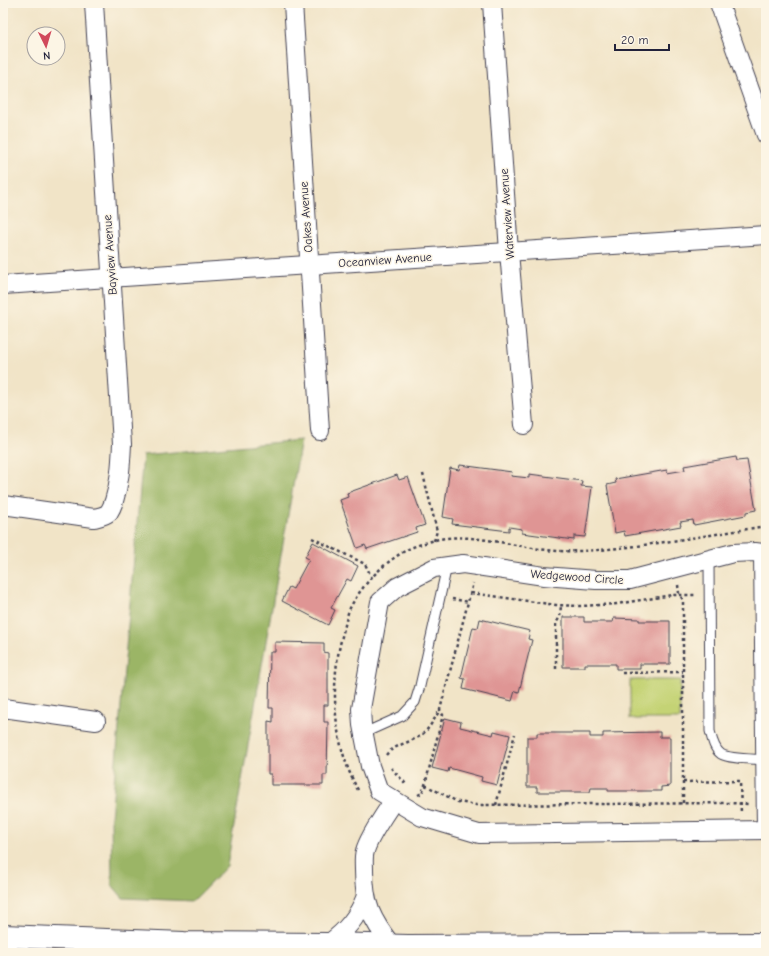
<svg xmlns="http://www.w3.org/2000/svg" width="769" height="956" font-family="'Comic Neue',sans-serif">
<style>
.green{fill:#c4d375;stroke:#737a58}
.forest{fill:#9bb566;stroke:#5e6c50}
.building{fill:#df9594}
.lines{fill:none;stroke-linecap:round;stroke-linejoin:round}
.lane-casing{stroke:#413f50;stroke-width:11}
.street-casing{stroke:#413f50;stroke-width:20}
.highway-casing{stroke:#413f50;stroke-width:24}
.path{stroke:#413f50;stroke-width:2.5;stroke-dasharray:3 3;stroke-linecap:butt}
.lane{stroke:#fff;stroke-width:9}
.street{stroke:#fff;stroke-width:18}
.highway{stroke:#fff;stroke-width:22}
.labels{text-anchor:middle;stroke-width:3;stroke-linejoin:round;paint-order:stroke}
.street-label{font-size:12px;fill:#22223b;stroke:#fcf5e5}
</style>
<rect width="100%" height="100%" fill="#fcf5e5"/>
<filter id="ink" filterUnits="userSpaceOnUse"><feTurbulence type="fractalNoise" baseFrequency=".025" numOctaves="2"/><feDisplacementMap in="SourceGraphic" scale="8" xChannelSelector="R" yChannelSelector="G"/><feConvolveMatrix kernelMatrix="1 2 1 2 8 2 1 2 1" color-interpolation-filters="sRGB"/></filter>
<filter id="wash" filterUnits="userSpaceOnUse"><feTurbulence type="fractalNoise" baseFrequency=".012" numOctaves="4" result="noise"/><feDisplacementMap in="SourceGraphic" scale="16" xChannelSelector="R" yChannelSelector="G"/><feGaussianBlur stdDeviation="0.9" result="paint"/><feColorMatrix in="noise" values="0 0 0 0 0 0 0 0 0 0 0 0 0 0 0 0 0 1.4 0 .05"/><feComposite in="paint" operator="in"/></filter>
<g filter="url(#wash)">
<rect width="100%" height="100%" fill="#f1e4c7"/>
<rect class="green" x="630" y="680" width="50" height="39"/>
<polygon class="forest" points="301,440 227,866 193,901 123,898 112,885 111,818 143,455"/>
<g id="blocks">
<g class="building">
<polygon points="736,457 737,461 747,460 756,510 746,512 746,515 694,525 693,520 680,522 681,526 625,536 624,531 615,533 607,485 616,483 615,479 667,470 667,473 685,470 684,466"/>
<polygon points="460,465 512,472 511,476 529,478 529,474 582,481 581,486 592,487 585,537 574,536 574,540 522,533 522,529 509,527 509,531 452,524 453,519 443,517 450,468 459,470"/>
<polygon points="397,475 399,480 408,477 425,525 416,528 417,532 367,549 365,545 357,548 340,500 348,497 347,493"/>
<polygon points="313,542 358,566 351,581 347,579 331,608 335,610 328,625 282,601 289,587 293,589 309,559 305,557"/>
<polygon points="563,617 584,617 584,622 613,622 614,618 639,619 639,621 670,621 670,664 640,664 640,669 616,669 616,664 585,664 585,667 563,667"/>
<polygon points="480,619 530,631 528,639 532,640 519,692 515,691 512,701 463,689 465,679 461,678 473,627 478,628"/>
<polygon points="275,642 324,643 324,652 328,653 328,705 324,705 324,722 328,722 327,775 323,775 323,785 271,785 271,774 268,774 268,721 273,722 273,708 269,708 270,652 275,652"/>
<polygon points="445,718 461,722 460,727 493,735 494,731 510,735 497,785 481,781 482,777 449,768 448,772 432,768"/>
<polygon points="660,732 660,737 670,737 670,786 661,787 661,791 608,791 608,788 591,788 590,792 537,792 537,787 527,787 527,737 537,737 537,733 590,733 590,737 603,737 603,733"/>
</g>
</g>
</g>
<g filter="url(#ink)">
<use href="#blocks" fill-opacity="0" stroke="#413f50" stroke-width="1"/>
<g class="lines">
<defs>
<g id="lane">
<path d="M 709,560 L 710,731 C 712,739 714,749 721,754 C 728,759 756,759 765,760"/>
<polyline points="364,733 402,716 415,702 420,686 447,566"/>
</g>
<g id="street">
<polyline points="293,3 320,431"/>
<polyline points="492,3 509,252 524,425"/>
<polyline points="719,3 766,135"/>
<polyline points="3,285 766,235"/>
<path d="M 3,505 L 94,518 C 99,517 105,516 109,512 C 111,509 113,504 114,501 C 120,482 121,464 122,444 L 94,3"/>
<polyline points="3,708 96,721"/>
<polyline points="766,830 763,553 755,552 733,553 630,580 596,580 544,576 463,564 434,568 397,587 380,602 361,709 362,725 370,766 379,791 422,817 479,834 766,830"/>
<path d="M 328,944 C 346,931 358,917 366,896"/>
<path d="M 392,946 C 371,919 364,904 364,870 C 364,864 363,857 365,851 C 369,836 385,814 394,800"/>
</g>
<polyline id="highway" points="3,936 184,943 328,944 408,946 766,944"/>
</defs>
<use href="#lane" class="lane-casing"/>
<use href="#street" class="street-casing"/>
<use href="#highway" class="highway-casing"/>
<g class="path">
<polyline points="423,474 437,531 434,541"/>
<polyline points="312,538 365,564 372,578"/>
<polyline points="678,585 679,593 683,600 683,803"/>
<polyline points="471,593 556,605 581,606 617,604 672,595 697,595"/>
<polyline points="452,599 469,602"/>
<polyline points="556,669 556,623 560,617 561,605"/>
<polyline points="622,673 683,672"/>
<path d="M 386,755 C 394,745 409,743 420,736 C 429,730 434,719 440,710"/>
<polyline points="391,768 407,785"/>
<polyline points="683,782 740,781 741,814"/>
<polyline points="425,785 458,802 476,805 729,803 748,804"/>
<path d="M 358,790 C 332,743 329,680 344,629 C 346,622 347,614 350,608 C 362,585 382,564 405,551 C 413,546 425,543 435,540 C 471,531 520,549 558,551 C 585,552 611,549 637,546 C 680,540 723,533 766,526"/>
<polyline points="418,795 422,793 425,785 443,715 440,710 473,583"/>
<polyline points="496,805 515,734"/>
</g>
<use href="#lane" class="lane"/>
<use href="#street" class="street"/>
<use href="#highway" class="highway"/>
</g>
</g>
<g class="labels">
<g class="street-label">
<text transform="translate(507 214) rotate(-94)" y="4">Waterview Avenue</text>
<text transform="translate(306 217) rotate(-94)" y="4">Oakes Avenue</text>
<text transform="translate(110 255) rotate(-94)" y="4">Bayview Avenue</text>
<text transform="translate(385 260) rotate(-4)" y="4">Oceanview Avenue</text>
<text transform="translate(577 577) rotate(4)" y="4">Wedgewood Circle</text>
</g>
</g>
<rect width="769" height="956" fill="none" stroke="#fcf5e5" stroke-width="16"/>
<g transform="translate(46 46) rotate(175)"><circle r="19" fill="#fcf5e5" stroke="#a5a1a1"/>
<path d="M0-3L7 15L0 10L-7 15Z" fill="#d1495b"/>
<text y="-6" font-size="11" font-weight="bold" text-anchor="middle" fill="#22223b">N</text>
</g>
<path d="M615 44v6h54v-6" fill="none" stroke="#22223b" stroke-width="2"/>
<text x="621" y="44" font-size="12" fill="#22223b" stroke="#fcf5e5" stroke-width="3" paint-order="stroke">20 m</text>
</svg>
